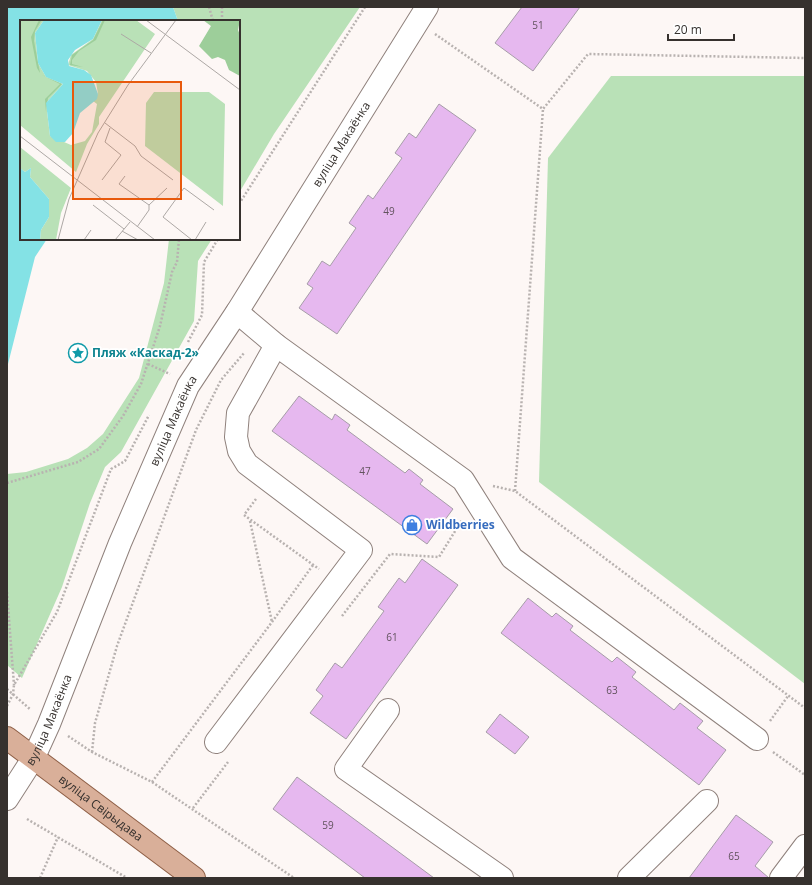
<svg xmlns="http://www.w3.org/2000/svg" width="812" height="885" font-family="'Open Sans',sans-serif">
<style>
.green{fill:#b9e1b7}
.water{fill:#84e2e5}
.building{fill:#e6b8ef;stroke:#a69da8}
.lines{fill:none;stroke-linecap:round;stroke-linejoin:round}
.minor-casing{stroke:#8f817c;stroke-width:24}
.major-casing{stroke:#8f6047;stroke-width:24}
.path{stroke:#b8b2b0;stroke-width:2.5;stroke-dasharray:2 2;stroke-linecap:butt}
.minor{stroke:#fff;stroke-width:22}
.major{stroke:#d9af99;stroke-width:22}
.labels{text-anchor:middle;stroke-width:3.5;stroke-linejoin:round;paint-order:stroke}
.number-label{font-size:10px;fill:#62535e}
.street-label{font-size:12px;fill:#36312e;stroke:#fff}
.culture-label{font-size:12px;font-weight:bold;fill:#0d838f;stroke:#fff;text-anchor:start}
.shop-label{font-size:12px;font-weight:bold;fill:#366cbe;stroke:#fff;text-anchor:start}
.inset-road{fill:none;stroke:#ada8a5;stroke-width:1}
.view{fill:#e8590c;fill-opacity:0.15;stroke:#e8590c;stroke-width:2}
.inset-edge{fill:none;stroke:#36312e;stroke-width:2}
</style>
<rect width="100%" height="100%" fill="#fdf7f5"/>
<g class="green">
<polygon points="173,7 360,7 274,134 239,193 239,21 178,21"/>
<polygon points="611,76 805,76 805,684 539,482 548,158"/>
<polygon points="169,239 212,239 198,261 194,321 121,452 105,467 90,503 62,587 22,678 7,665 7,474 26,472 68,459 87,448 103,434 139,378 164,283"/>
</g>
<polygon class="water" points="7,7 173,7 178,21 21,21 21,239 47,239 35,257 7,368"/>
<g class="building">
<polygon points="522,7 580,7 533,71 495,43"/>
<polygon points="439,104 476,130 337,334 299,308 313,288 307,284 322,261 330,266 356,228 349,223 368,195 373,199 402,158 395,153 409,133 416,138"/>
<polygon points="299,396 332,420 335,414 350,425 347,430 405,473 409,469 423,480 420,484 453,509 427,544 272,431"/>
<polygon points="422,559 458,585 346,739 310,713 323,696 316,690 335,663 342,668 384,611 378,607 399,578 405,583"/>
<polygon points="528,598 552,617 556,613 573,626 570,630 612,662 617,657 636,672 632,677 674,710 680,703 703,721 697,728 726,750 699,785 501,633"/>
<polygon points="500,714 529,737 515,754 486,732"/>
<polygon points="297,777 388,844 434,878 365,878 273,809"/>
<polygon points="736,815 773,842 755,866 769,878 689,878"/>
</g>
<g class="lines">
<defs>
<g id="minor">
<polyline points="237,312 276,345 463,480 512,558 757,739"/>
<polyline points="388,710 346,769 502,878"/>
<polyline points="216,742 361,550 247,464 239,451 236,437 238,413 276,345"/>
<path id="s1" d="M 7,799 L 34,757 L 49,724 L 120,543 L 188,386 L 237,312 L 427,7"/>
<polyline points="629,878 707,801"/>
<polyline points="781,878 805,846"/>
</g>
<g id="major">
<path id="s2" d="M 7,738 L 194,878"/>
</g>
</defs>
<use href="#minor" class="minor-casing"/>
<use href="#major" class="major-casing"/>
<g class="path">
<polyline points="209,7 213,21"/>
<polyline points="222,21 222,7"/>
<polyline points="435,34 543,109 588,54 805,58"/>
<polyline points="239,204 365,7"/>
<polyline points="188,342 202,315 204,262 218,239"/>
<polyline points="148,364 170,374"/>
<polyline points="7,483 78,462 99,449 123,416 141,384 160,326 172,272 177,262 179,239"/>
<polyline points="493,486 515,491 805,708"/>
<polyline points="515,491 543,109"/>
<polyline points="256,499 244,515 319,569"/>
<polyline points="250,521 272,622"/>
<polyline points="7,592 14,685"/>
<polyline points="342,616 390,554 439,557 462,520"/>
<polyline points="7,689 31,710"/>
<polyline points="7,706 13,694 14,685 57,612 111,469 125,461 149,415"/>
<polyline points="770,721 788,696"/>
<polyline points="68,736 92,752 152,782 294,878"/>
<polyline points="92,752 95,723 117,646 196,430 221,380 244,353"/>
<polyline points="773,752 805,775"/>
<polyline points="152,782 272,622 313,565"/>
<polyline points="193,808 228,762"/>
<polyline points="27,819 127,878"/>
<polyline points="40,878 58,837"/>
</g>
<use href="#minor" class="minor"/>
<use href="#major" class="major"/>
</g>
<defs>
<symbol id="sight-ring" viewBox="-11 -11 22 22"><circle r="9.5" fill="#fff" stroke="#0f9aa8" stroke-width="1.5"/><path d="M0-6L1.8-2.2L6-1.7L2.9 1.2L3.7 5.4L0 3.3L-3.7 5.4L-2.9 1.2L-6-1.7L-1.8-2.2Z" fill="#0f9aa8"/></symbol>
<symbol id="shop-ring" viewBox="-11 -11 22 22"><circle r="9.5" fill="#fff" stroke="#3f7fe0" stroke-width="1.5"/><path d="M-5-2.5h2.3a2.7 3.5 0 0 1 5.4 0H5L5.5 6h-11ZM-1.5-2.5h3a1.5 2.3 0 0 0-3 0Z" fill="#3f7fe0"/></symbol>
</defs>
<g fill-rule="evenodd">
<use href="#sight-ring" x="67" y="342" width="22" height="22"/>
<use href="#shop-ring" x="401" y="514" width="22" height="22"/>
</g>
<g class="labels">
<g class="number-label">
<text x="538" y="29">51</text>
<text x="389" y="215">49</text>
<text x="365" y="475">47</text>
<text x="392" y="641">61</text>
<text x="612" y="694">63</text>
<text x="328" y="829">59</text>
<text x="734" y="860">65</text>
</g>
<g class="street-label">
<text dy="4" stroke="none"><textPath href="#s1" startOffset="738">вуліца Макаёнка</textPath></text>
<text dy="4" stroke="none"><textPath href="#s1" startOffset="414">вуліца Макаёнка</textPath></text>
<text dy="4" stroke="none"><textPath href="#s1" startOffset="90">вуліца Макаёнка</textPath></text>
<text dy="4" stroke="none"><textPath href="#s2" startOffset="117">вуліца Свірыдава</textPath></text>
</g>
<g class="culture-label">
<text x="92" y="357">Пляж «Каскад-2»</text>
</g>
<g class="shop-label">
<text x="426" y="529">Wildberries</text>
</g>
</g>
<g transform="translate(20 20)">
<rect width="220" height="220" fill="#fdf7f5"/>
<path d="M 0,0 L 24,0 L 15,13 L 18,43 L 26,57 L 43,64 L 26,83 L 30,116 L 51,125 L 65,121 L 72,112 L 77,84 L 73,81 L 78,74 L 76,62 L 67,51 L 48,45 L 51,35 L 73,19 L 82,0 L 116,0 L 135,14 L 79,97 L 79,104 L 67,124 L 56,152 L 0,105 ZM 134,72 L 189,72 L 205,84 L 203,186 L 125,126 L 126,83 ZM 0,127 L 51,168 L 41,193 L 36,220 L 20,220 L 21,210 L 29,197 L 29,179 L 10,157 L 11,148 L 5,152 L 0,148 Z" fill="#b9e1b7"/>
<path d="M 19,0 L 21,1 L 15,11 L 14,21 L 20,53 L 17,48 L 11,17 ZM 83,0 L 85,0 L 76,20 L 59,31 L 52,40 L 52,44 L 63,47 L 50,45 L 52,35 L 73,20 ZM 183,0 L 220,0 L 218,10 L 220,15 L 220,56 L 209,50 L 205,40 L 198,37 L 192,39 L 179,26 L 191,6 ZM 22,55 L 42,64 L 28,78 L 26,92 L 25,79 L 40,64 Z" fill="#9dce9a"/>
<path d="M 24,0 L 82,0 L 73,19 L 55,30 L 48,40 L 49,46 L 64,50 L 71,55 L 78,74 L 77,79 L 60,93 L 53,113 L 45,122 L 36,122 L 30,116 L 26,83 L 43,64 L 26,57 L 18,43 L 15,13 ZM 0,148 L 5,152 L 11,148 L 10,157 L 29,179 L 29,197 L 21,210 L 20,220 L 0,220 Z" fill="#84e2e5"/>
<path class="inset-road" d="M 126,0 L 220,70M 101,14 L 131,33M 85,103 L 115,126 L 121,136 L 153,160M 0,116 L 135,220M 105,156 L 99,164 L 129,185M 82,160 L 101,135 L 85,122 L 90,108M 73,185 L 104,209M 117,207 L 129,190 L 129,185 L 147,168M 102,211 L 118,220M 38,220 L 49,179 L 78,113 L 108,65 L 156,0M 64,220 L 71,210M 95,220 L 110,202M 172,220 L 143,197 L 164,168 L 194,190M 175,220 L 186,202"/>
<path class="view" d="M 53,62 L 161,62 L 161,179 L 53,179 Z"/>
<rect width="220" height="220" class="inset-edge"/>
</g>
<rect width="812" height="885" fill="none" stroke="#36312e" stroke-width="16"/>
<path d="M668 34v6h66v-6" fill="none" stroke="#36312e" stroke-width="2"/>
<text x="674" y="34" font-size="12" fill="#36312e" stroke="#ffffff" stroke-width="3" paint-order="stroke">20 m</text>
</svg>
